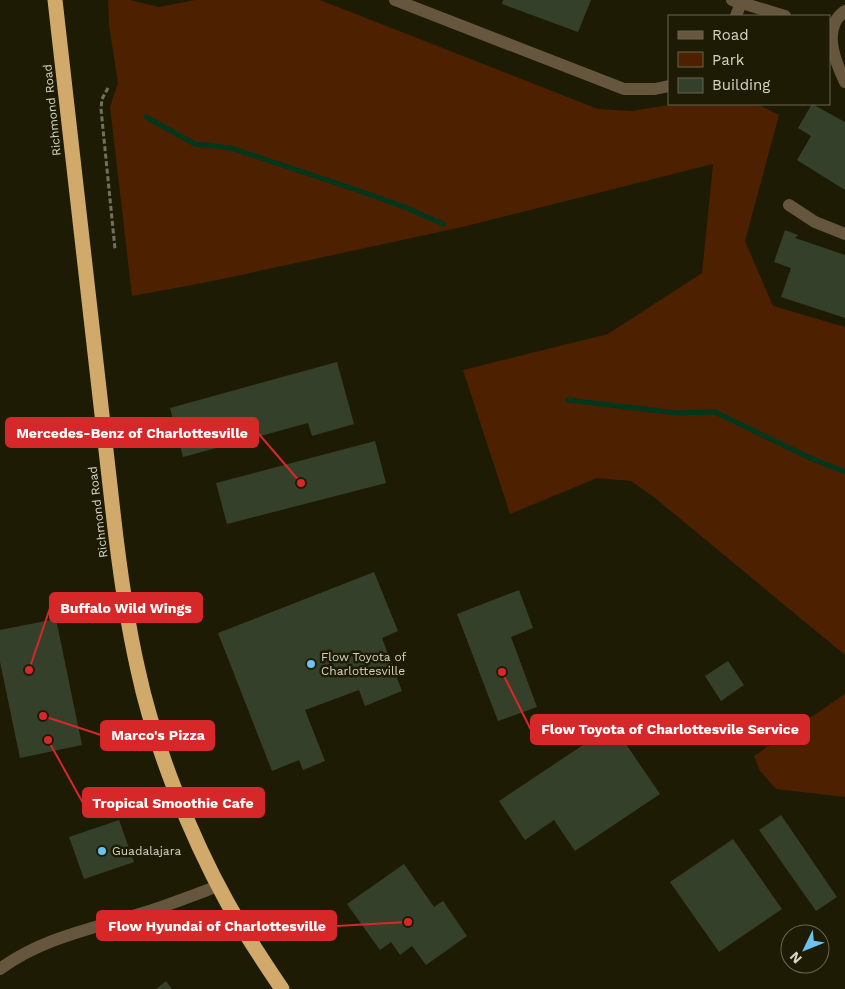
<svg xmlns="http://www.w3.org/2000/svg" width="845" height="989" font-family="'Work Sans',sans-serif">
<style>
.green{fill:#4d2000}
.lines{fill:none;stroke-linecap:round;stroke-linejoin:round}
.stream{stroke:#00371c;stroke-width:5}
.building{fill:#35402a}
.path{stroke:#72705c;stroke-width:3;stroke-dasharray:5 2.5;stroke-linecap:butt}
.minor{stroke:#66563e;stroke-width:12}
.highway{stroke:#d1aa6b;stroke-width:15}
.poi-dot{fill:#6ac3f1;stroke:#1e1b04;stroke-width:2}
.labels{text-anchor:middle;stroke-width:5;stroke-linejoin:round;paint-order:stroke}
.street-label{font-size:12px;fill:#d6d5c6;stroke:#1e1b04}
.poi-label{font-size:12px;fill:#d6d5c6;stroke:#1e1b04;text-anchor:start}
.leader{fill:none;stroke:#d62828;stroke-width:2}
.callout-dot{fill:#d62828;stroke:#1e1b04;stroke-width:2}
.callout{fill:#d62828;stroke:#d62828;stroke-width:2}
.callout-label{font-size:14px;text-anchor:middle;font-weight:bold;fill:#fff}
</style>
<rect width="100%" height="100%" fill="#1e1b04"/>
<g class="green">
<polygon points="108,0 130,0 159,7 195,0 320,0 598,109 632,111 675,104 757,104 779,115 745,241 773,306 845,327 845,655 655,498 631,481 597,478 510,514 463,370 608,334 702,273 713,164 462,227 213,281 132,296 110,107 118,83 109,25"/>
<polygon points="845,694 845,797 776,789 760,771 754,756"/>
</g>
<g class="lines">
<g class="stream">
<polyline points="146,117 195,144 231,148 357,190 407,208 443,224"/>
<polyline points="568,400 677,413 715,412 808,457 845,472"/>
</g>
</g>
<g class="building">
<polygon points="503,0 591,0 578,32 502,4"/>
<polygon points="812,104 845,122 845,190 797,160 811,136 798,128"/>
<polygon points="785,230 798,235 795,238 845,255 845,318 781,297 791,268 774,262"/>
<polygon points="337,362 354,424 312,436 308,423 183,457 170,408"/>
<polygon points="375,441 386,483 227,524 216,483"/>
<polygon points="374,572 398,631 382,638 402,691 365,706 359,690 305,710 325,761 303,770 299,760 272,771 218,633"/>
<polygon points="519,590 533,628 511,637 537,707 498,721 457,614"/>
<polygon points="56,619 82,745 20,758 0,662 0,630"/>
<polygon points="728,661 744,685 721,701 705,676"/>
<polygon points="613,725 660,794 575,851 554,820 525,840 499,801"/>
<polygon points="781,815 837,897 816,911 759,830"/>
<polygon points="119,820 134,862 84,879 69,837"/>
<polygon points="733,839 782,909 719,952 670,882"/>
<polygon points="404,864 434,907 443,901 467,936 426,965 412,946 400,955 391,942 380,950 347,904"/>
<polygon points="166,981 172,989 156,989"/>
</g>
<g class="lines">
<polyline class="path" points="108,88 102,99 101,109 115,249"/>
<g class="minor">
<polyline points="395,0 624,89 655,89 669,86"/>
<polyline points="732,0 785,16"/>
<path d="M 845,11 C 821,28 835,61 845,82"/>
<polyline points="736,16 742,0"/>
<polyline points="789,205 815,222 845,234"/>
<path d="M 0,969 C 43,937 96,928 146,912 C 171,904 194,895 218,886"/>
</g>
<path class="highway" d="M 55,0 L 113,512 C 119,565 126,618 138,670 C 154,745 190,835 227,902 C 244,932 263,961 282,989"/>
</g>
<g class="poi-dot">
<circle cx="311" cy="664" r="5"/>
<circle cx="102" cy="851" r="5"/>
</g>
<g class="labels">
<g class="street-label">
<text transform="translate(52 110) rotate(-96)" y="4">Richmond Road</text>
<text transform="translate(98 512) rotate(-97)" y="4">Richmond Road</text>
</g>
<g class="poi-label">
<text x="321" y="661">Flow Toyota of<tspan x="321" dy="14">Charlottesville</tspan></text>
<text x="112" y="855">Guadalajara</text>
</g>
</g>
<path class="leader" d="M301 483L258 433M29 670L50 608M502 672L531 730M43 716L101 735M48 740L83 803M408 922L336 926"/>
<g class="callout-dot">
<circle cx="301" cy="483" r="5"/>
<circle cx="29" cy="670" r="5"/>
<circle cx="502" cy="672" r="5"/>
<circle cx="43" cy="716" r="5"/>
<circle cx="48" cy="740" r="5"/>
<circle cx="408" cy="922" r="5"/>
</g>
<g class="callout">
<rect x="6" y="418" width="252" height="29" rx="5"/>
<rect x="50" y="593" width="152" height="29" rx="5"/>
<rect x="531" y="715" width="278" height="29" rx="5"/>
<rect x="101" y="721" width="113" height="29" rx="5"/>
<rect x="83" y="788" width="181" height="29" rx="5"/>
<rect x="97" y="911" width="239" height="29" rx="5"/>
</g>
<g class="callout-label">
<text x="132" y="438">Mercedes-Benz of Charlottesville</text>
<text x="126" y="613">Buffalo Wild Wings</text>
<text x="670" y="734">Flow Toyota of Charlottesvile Service</text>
<text x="158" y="740">Marco's Pizza</text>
<text x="173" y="808">Tropical Smoothie Cafe</text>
<text x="217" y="931">Flow Hyundai of Charlottesville</text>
</g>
<rect x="668" y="15" width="162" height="90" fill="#1e1b04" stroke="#686552"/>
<rect x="678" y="31" width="25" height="8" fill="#66563e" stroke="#686552"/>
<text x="712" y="40" font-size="15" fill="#d6d5c6">Road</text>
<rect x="678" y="52" width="25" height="15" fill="#4d2000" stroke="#686552"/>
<text x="712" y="65" font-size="15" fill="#d6d5c6">Park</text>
<rect x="678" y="78" width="25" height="15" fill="#35402a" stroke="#686552"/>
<text x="712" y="90" font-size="15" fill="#d6d5c6">Building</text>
<g transform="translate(805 949) rotate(227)"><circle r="24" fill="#1e1b04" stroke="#686552"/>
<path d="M0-4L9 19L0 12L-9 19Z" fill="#6ac3f1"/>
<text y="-8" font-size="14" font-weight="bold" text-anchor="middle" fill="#d6d5c6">N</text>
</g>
</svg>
